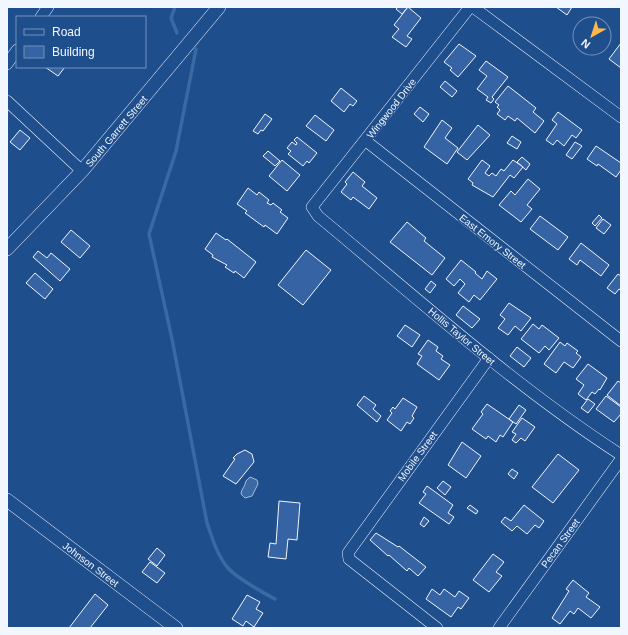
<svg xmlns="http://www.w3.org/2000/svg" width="628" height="635" font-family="Arial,sans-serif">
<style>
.water{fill:#3b69a3;stroke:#a8bbd7}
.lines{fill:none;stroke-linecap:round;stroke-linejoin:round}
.stream{stroke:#3b69a3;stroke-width:3.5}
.building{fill:#3563a3;stroke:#f2f6ff}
.minor-casing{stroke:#f2f6ff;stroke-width:12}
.tertiary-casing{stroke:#f2f6ff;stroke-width:14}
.minor{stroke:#1f4e8c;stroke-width:11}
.tertiary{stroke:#1f4e8c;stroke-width:13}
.labels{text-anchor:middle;stroke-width:3;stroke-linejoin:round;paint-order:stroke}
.street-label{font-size:10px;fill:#f2f6ff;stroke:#1f4e8c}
</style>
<rect width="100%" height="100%" fill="#1f4e8c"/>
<path class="water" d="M 250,477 L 257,480 L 258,484 L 252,496 L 245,498 L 241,494 C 241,489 245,487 246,481 Z"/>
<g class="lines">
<g class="stream">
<polyline points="175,7 171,18 177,33"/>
<path d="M 196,49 L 176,151 L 149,234 L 172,339 L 207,523 C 212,538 218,557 228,568 C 238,579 262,592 275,599"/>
</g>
</g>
<g class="building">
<polygon points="398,7 408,7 402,14 396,9"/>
<polygon points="408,7 421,18 407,36 412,39 406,47 392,37 399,29 394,25"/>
<polygon points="556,7 572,7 567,15"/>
<polygon points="621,43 621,68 609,59"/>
<polygon points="459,44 476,56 458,77 450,70 452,68 444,62"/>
<polygon points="486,61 508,77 492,97 494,99 491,103 486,100 488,97 477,89 487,76 479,70"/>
<polygon points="45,67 65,67 58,76"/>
<polygon points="445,81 457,91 452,97 440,87"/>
<polygon points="508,86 536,108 533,112 544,121 535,133 517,118 515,121 508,116 505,120 497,114 500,110 497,107 499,105 495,102"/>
<polygon points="341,88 357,101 353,106 350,104 344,112 331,101"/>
<polygon points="420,107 429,114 423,122 414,114"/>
<polygon points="558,112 582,130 576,138 572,135 564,146 557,140 553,145 546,140 557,124 552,120"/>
<polygon points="265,114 272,119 263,131 261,130 258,134 253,131"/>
<polygon points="315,115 334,130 326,141 306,126"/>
<polygon points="442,120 452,128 445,138 458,148 447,164 424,147"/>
<polygon points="478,125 490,135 467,160 457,152"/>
<polygon points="20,130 30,138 20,150 10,142"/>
<polygon points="512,136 521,142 517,149 507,143"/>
<polygon points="297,137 317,153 309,163 307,161 303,166 288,154 291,151 287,148 292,142 296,145 297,143 294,140"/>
<polygon points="575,142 582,146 572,159 566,155"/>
<polygon points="596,146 621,163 621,170 616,177 598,164 597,166 587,159"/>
<polygon points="268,151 280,161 275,166 263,156"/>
<polygon points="522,157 530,164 526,170 517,162"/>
<polygon points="282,160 300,175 287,191 269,176"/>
<polygon points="482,160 490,166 485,173 489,176 492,173 496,176 501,169 504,171 513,160 523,167 514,178 510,175 493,197 472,185 473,183 468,179"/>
<polygon points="353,172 365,182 362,186 377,198 369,209 353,197 351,200 341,192 347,184 345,182"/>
<polygon points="528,179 540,189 527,205 532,209 521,222 499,205 511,191 515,195"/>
<polygon points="248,188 257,195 259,192 269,200 267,203 271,205 273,203 282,210 280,212 288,218 277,234 265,225 264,227 245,213 247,211 237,204"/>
<polygon points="599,215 602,218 595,226 592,223"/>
<polygon points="540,216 568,237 558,250 530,229"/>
<polygon points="603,219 611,225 604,234 596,228"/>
<polygon points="407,222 426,238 424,241 445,258 432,275 390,242"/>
<polygon points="71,230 90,246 80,258 61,242"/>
<polygon points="216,233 226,240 227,239 256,262 244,278 235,271 234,273 225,267 227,265 212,257 213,255 205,249"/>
<polygon points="581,243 609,265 601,276 580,260 577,265 569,259"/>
<polygon points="306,250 331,270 303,305 278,285"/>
<polygon points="38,251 47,258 51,253 70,269 60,281 33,257"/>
<polygon points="461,260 476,272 475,273 482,279 487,271 497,279 480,300 474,295 469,302 458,293 465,284 460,279 454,286 446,279"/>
<polygon points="35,273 53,289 45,299 26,283"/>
<polygon points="618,274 621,276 621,290 619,289 615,294 607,288"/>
<polygon points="431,281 436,285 430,293 425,289"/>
<polygon points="509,303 531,318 521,331 515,326 508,335 498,328 505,319 500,315"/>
<polygon points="463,306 480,319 472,328 456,315"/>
<polygon points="533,324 539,329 542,325 559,338 549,350 545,346 539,353 521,339"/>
<polygon points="405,325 420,335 412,347 397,336"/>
<polygon points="428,340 438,347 436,351 443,356 441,359 450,365 439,380 417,364 422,356 418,354"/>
<polygon points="560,342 565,346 567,343 578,351 576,353 581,357 573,368 564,362 556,373 544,364"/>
<polygon points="517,347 531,358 524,367 510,356"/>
<polygon points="588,364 607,378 600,390 599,389 595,394 592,392 586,400 578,394 584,385 576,379"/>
<polygon points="618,381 621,383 621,406 607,395"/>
<polygon points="364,396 376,405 373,409 381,416 377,422 357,405"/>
<polygon points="606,396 621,407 621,414 614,422 596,409"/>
<polygon points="403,398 417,407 412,416 414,418 410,424 407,422 401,431 387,420 392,413 390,411 393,407 395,409"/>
<polygon points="588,399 595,404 588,413 581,408"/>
<polygon points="487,404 513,422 503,437 500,435 496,442 488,436 486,439 472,429 483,414 481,412"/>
<polygon points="519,405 526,410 516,424 509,419"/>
<polygon points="522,418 535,427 525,441 521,438 516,443 512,440 516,434 512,432"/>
<polygon points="462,442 481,456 466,478 448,465"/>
<polygon points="245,450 252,454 254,462 236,484 223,476 235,459 233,458 237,454"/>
<polygon points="558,454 579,470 553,503 532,487"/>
<polygon points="512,469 518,473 514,479 508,474"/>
<polygon points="443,481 451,487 445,495 437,488"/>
<polygon points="427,486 453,505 448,513 454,517 449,524 419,503 426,494 423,492"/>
<polygon points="279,501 300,503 297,540 288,539 286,559 268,557 270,543 276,544"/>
<polygon points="470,505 478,511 476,514 467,508"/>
<polygon points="524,505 544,521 539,528 535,525 527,534 517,526 512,531 501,522 505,517 511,521"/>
<polygon points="424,517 429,521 424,527 420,524"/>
<polygon points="376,533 398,547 399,546 426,567 418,576 409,568 407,571 389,555 388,556 378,547 370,540"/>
<polygon points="157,548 165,555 157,566 148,559"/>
<polygon points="493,554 504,562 496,572 502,576 489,592 473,580"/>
<polygon points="150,562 165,573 157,583 142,572"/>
<polygon points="573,580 589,593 586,597 600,607 591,618 578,608 574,614 570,611 560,624 552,618 569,591 566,589"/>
<polygon points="432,589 440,595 444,589 455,597 459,591 469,598 461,609 458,607 451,617 426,599"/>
<polygon points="95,594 108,605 90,628 69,628"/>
<polygon points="247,595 260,602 256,609 263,613 254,627 246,621 243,626 232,619"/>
</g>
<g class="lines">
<defs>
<g id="minor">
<path d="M 470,7 L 312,207 L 318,216 C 417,298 513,385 621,455"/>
<polyline points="473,7 621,117"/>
<polyline points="41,17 48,7"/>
<polyline points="7,64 17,50"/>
<polyline points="7,101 82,171"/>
<polyline points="366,141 621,341"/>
<polyline points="437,628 349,559 348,553 489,358"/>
<polyline points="499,628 621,459"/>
</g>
<g id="tertiary">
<polyline points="7,249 82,171 219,7"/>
<polyline points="7,500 176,628"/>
</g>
</defs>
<use href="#minor" class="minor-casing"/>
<use href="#tertiary" class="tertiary-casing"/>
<use href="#minor" class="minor"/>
<use href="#tertiary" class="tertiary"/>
</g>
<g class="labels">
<g class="street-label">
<text transform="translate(391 108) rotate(-52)" y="4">Wingwood Drive</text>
<text transform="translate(116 131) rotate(-50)" y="4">South Garrett Street</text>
<text transform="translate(493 241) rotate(38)" y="4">East Emory Street</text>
<text transform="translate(462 336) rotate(40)" y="4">Hollis Taylor Street</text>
<text transform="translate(417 456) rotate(-54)" y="4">Mobile Street</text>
<text transform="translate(560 543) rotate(-54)" y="4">Pecan Street</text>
<text transform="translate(91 564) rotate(37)" y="4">Johnson Street</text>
</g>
</g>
<rect width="628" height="635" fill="none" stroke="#f2f6ff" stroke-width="16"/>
<rect x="16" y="16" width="130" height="52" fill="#1f4e8c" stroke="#7391ba"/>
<rect x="24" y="29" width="20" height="6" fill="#1f4e8c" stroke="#7391ba"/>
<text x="52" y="36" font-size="12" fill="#f2f6ff">Road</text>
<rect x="24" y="46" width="20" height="12" fill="#3563a3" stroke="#7391ba"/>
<text x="52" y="56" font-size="12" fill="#f2f6ff">Building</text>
<g transform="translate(592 36) rotate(219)"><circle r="19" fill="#1f4e8c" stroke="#7391ba"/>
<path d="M0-3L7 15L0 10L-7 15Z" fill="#ffb74d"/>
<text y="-6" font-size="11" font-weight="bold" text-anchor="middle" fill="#f2f6ff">N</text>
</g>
</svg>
